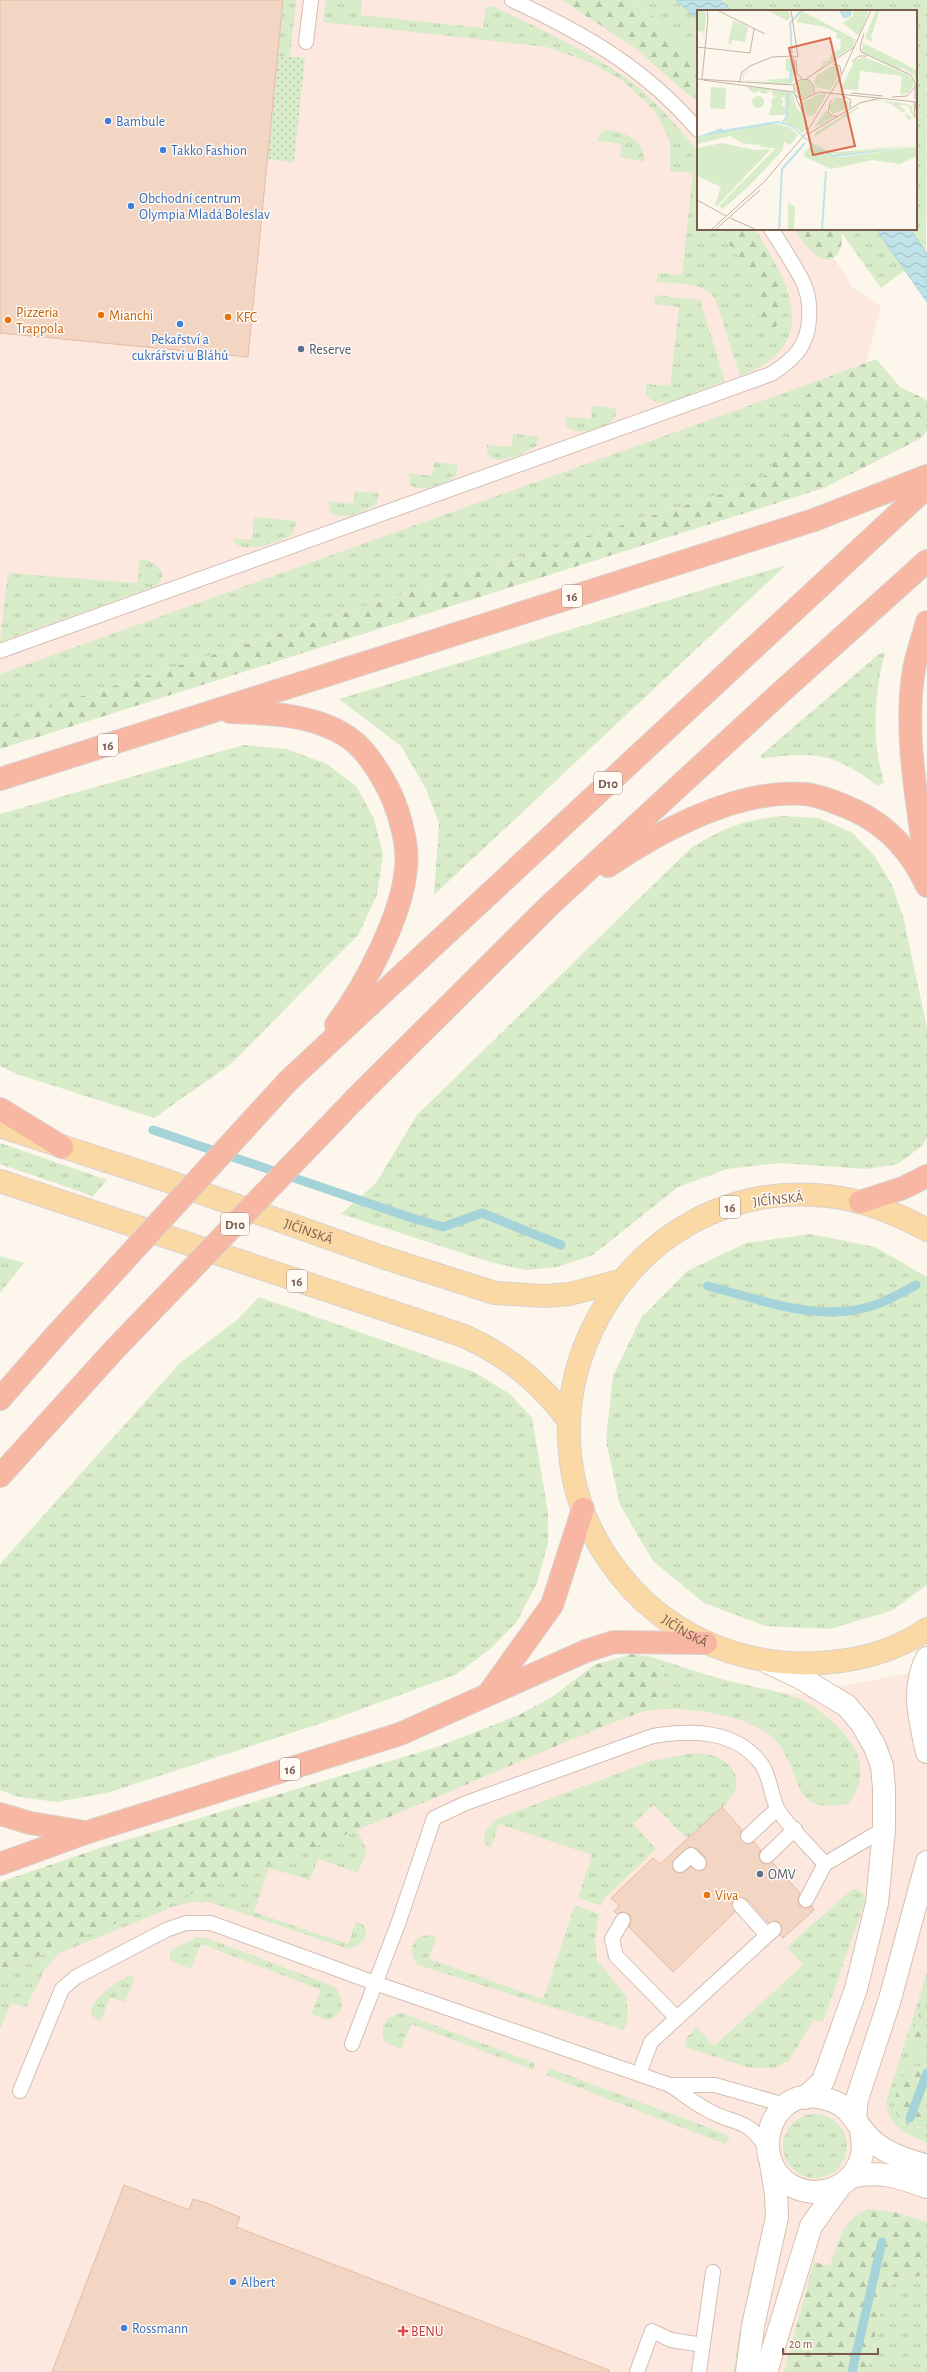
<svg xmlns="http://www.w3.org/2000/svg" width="927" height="2372" font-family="'Alegreya Sans',sans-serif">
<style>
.commercial{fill:#fde8e0}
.grass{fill:url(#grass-tufts)}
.forest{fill:url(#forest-firs)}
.park{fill:url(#park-dots)}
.water{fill:url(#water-waves);stroke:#a5d3da}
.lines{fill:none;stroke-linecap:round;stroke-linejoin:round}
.stream{stroke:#a5d3da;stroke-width:9}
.building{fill:#f3d5c3;stroke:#e6bba3;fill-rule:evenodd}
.lane-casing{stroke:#d1beb0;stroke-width:16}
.secondary-casing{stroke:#d6c0b0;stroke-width:24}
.primary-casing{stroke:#dad1cd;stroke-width:24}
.highway-casing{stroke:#dad1cd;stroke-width:24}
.lane{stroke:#fff;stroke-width:14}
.secondary{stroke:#fff;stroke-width:22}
.primary{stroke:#fbd9a5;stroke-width:22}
.highway{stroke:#f7b7a3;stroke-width:22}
.highway-bridge-casing{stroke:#dad1cd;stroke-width:24;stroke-linecap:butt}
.highway-bridge{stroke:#f7b7a3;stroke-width:22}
.shop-dot{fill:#3f7fe0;stroke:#fffaf3;stroke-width:1.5}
.food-dot{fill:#e8710a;stroke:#fffaf3;stroke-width:1.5}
.service-dot{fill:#5c6f8a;stroke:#fffaf3;stroke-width:1.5}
.health-dot{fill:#e0444e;stroke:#fffaf3;stroke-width:1.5}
.labels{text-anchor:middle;stroke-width:3;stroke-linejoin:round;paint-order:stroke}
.shield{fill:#fffaf3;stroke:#a28b7f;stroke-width:1}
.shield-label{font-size:13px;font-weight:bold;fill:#7a5c4d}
.shop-label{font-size:14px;fill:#366cbe;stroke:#fffaf3;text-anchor:start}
.food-label{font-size:14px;fill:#c56008;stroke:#fffaf3;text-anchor:start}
.service-label{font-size:14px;fill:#4e5e75;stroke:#fffaf3;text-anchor:start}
.street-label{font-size:14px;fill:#7a5c4d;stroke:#fffaf3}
.health-label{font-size:14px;fill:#be3a42;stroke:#fffaf3;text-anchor:start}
.inset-river{fill:none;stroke:#bfe3e8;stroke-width:2}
.inset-road{fill:none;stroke:#c5b3a7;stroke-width:1}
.view{fill:#dc6d51;fill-opacity:0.15;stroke:#dc6d51;stroke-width:2}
.inset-edge{fill:none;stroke:#7a5c4d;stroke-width:2}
</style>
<defs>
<pattern id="grass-tufts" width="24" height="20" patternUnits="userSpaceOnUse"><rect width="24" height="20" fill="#d8ecc9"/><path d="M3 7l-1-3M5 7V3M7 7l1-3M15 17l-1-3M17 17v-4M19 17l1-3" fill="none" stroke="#b4c2a5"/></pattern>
<pattern id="forest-firs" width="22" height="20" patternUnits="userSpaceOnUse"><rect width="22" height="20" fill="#d8ecc9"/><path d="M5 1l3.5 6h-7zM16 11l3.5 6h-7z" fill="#b4c2a5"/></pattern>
<pattern id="park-dots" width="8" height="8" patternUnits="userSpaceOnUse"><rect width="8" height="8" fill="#d8ecc9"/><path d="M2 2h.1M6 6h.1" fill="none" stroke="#b4c2a5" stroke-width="1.8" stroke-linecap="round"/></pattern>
<pattern id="water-waves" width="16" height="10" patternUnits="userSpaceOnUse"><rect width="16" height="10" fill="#bfe3e8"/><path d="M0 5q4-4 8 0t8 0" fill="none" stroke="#a0bbbe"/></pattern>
</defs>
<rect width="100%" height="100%" fill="#fdf6ec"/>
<g class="commercial">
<polygon points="0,0 594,0 698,82 698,229 816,229 852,287 881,307 851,420 0,712"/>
<polygon points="927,1670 927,2372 0,2372 0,1924 646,1678 801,1694"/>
</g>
<g class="grass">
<polygon points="283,0 296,0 290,57 278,56"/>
<path d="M 326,0 L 362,0 L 361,15 L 483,28 L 486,7 L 492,6 C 536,27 582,48 623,76 C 652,96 675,124 698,151 L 698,229 L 755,229 C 789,283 824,345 740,376 L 716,300 C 705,281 677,284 657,282 L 658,273 L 682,275 L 693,173 L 670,171 L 670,141 L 654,110 L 622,80 L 591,63 L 547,47 L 323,22 Z"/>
<polygon points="626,0 676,0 698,20 698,60 648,12"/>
<polygon points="720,0 927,0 926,252 910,229 916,229 916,11 732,11"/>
<path d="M 606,130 C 625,131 646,141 644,162 L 620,157 L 622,144 L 597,141 L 599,135 Z"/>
<polygon points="839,229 876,229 905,270 881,288"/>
<polygon points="655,295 700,300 725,381 668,403 654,402 646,396 646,384 670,386 679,307 654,304"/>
<path d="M 823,379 C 794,404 791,445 767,474 C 763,478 756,481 752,484 L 0,722 L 0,674 Z"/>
<path d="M 592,406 L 617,408 C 616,413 616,417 613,420 C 603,430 576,437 566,426 L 566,417 L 591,419 Z"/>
<path d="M 513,434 L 539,436 L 536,446 C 526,454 483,473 487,445 L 512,447 Z"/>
<path d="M 434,462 L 458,465 L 456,476 C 445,484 424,492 411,486 L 408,473 L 432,476 Z"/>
<path d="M 355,491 L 379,493 L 377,504 C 364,512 345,521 331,513 L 328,501 L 353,504 Z"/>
<path d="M 254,517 L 296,521 C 296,527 294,533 289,537 C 270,543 254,553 235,544 L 233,538 L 252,540 Z"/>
<path d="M 140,559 C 154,560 172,574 156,586 L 0,642 L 8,573 L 137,583 Z"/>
<polygon points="786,565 434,895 439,823 426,789 401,746 339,699"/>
<path d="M 885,652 C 874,696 871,738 884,783 L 878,786 C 834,753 815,751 761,759 L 761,755 L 879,654 Z"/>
<polygon points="244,745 286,749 327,764 357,787 374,819 383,855 377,895 358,935 231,1064 154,1118 17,1074 0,1066 0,814"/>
<path d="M 783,816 L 819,818 L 851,832 L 873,854 L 891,883 L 903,916 L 927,1028 L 927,1137 L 922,1146 L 898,1164 L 867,1169 L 779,1163 L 727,1169 L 678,1187 L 593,1255 L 557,1267 L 526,1270 L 490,1262 L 341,1214 L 376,1183 L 417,1115 L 691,848 C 725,827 743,820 783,816 Z"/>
<polygon points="0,1143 107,1180 93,1196 0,1164"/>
<polygon points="811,1234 875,1247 927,1277 927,1585 893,1610 830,1629 765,1626 704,1603 653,1561 620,1505 606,1441 613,1376 641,1318 687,1271 746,1243"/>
<polygon points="0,1256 24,1263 0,1293"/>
<polygon points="259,1297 474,1372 510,1394 532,1418 548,1512 548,1543 537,1583 516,1623 491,1648 457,1674 340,1717 107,1793 57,1802 19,1797 0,1790 0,1564 179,1364 238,1319"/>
<path d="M 664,1661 C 688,1669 712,1677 737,1683 C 758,1688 779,1691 799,1699 C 812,1704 824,1714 834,1723 C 859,1747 871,1772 849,1803 C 786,1818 805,1770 774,1739 C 750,1715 693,1708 661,1709 Z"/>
<path d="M 687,1754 C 693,1754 700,1753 706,1754 C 729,1757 747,1779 730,1799 C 718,1814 703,1825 689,1838 L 680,1832 L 654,1805 L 633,1824 L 656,1849 L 605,1898 L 601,1906 L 578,1898 L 592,1855 L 499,1824 L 491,1848 L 485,1844 C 481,1831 491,1823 501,1817 L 651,1761 Z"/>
<path d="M 357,1830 L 367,1850 L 358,1873 L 318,1859 L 310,1880 L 269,1868 L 254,1912 L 348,1944 L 356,1921 C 376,1928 363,1946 349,1949 L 209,1902 L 192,1902 L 175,1906 L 60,1953 L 45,1969 L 26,2008 L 11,2003 L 0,2029 L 0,1973 C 117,1919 237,1875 357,1830 Z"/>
<polygon points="858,1889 864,1894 865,1901 823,2022 814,2019 789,2061 775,2068 750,2068 685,2047 686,2038 697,2027 714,2046 803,1965 787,1947 851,1890"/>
<path d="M 575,1905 L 599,1914 L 595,1939 L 597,1960 L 626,1996 L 628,2017 L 624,2030 L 418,1965 C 404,1949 416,1930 436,1937 L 429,1959 L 543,1999 Z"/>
<path d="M 198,1937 L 207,1938 L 335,1987 C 345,1998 345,2015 328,2020 L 311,2014 L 321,1990 L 201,1944 L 191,1969 L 170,1960 L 170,1952 L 173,1949 Z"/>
<path d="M 927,1973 L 927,1989 L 911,2041 L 917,2051 L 927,2056 L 927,2068 L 922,2067 L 916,2128 L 927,2128 L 927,2143 C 906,2134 888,2126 886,2102 Z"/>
<path d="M 128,1976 L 135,1977 L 125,2002 L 110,1997 L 101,2021 C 72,2010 117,1982 128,1976 Z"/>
<path d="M 402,2013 L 535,2063 L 533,2070 L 411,2024 L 401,2049 L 385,2042 C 377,2027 387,2015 402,2013 Z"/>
<polygon points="549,2068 720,2132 730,2137 725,2144 546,2075"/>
<circle cx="815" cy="2146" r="32"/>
<polygon points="758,2247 761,2248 737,2372 733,2372 743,2314"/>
<polygon points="927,2274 927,2372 867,2372 885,2290 897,2281"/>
</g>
<g class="forest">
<polygon points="562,0 626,0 648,12 698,60 698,103 635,48"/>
<path d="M 719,229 L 750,229 C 767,256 786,277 781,311 C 780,317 779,324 775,328 C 769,333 764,330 759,326 L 757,285 Z"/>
<path d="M 794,229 L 840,229 C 846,240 838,266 822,258 C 809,252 802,241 794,229 Z"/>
<polygon points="876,359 900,387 927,400 927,431 921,438 824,488 0,749 0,722 752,484 766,475 775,462 810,390 823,379"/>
<path d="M 632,1654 L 648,1656 L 664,1661 L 661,1709 L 641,1712 L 622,1719 C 533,1755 446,1794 357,1830 C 238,1877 117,1919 0,1973 L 0,1882 L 106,1846 L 437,1747 L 519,1715 L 552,1697 L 594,1665 Z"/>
<polygon points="927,1989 927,2056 917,2051 911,2041"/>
<path d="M 913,2065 L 927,2068 L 927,2128 C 902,2127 889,2116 897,2091 C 901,2079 903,2073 913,2065 Z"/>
<path d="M 869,2209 L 898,2213 L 927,2222 L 927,2274 L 897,2281 L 885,2290 L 867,2372 L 784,2372 L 814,2262 L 830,2266 C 838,2241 842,2219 869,2209 Z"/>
</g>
<polygon class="park" points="278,56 305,58 294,162 267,159"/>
<g class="water">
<polygon points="676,0 720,0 732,11 698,11 698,20"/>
<polygon points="876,229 910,229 927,254 927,302"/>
</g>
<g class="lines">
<g class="stream">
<polyline points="153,1130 409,1217 443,1227 482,1213 561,1245"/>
<path d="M 708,1286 C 762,1300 819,1324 875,1305 C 889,1300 903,1292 916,1285"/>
<polyline points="910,2118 927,2073"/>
<polyline points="852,2372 882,2242"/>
</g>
</g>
<g class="building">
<polygon points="0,0 283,0 248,357 0,333"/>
<path d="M 722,1807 L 742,1830 L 740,1834 L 742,1841 L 746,1844 L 754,1842 L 761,1850 L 759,1854 L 761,1862 L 765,1864 L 772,1862 L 800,1893 L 798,1900 L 799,1905 L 806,1908 L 812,1906 L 814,1910 L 783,1938 L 780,1935 L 782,1928 L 780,1923 L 776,1921 L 769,1923 L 748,1900 L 738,1897 L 732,1903 L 735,1912 L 673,1972 L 629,1927 L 631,1920 L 630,1915 L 623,1912 L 617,1914 L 614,1911 L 619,1906 L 611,1898 L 653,1858 L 660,1864 ZM 689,1847 L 697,1849 L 705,1857 L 707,1866 L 701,1871 L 691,1867 L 682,1873 L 677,1873 L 672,1867 L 672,1862 Z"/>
<polygon points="124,2185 189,2210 193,2199 206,2203 240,2217 236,2227 609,2370 609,2372 52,2372"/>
</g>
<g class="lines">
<defs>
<g id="lane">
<path d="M 512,0 C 585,34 645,68 698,130"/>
<polyline points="306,42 311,0"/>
<path d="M 0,651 L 771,374 C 782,367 792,360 799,350 C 812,332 812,301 803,282 C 794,264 782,246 771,229"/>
<polyline points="748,1836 777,1809"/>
<polyline points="767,1856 795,1829"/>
<polyline points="680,1865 691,1855 699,1863"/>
<polyline points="806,1900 825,1864 884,1829"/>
<polyline points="740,1905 766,1934"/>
<polyline points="623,1920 612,1939 616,1956 677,2018"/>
<path d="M 352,2044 L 398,1924 L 434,1818 L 466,1803 L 653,1736 C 691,1730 736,1729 762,1765 C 770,1777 771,1795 777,1808 C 783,1821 814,1851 825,1864"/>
<polyline points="639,2074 651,2042 774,1929"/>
<polyline points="670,2085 715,2085 778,2103 792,2102"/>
<path d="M 20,2091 L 62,1989 L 76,1977 L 166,1930 L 186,1923 L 211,1923 L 375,1983 L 670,2085 C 682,2093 693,2102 706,2109 C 736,2127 747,2115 768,2151"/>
<polyline points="637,2372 652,2331 671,2340 703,2345"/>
<polyline points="699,2372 713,2272"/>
</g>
<g id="secondary">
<path d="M 927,1658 C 911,1688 920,1721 927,1752"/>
<polyline points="767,1662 801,1678 847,1706 862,1724 875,1747 882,1766 884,1788 884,1829 877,1903 856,1989 823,2081 805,2098"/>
<polyline points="855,2118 857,2099 890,1999 927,1862"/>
<path d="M 861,2128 C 862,2137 864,2146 862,2155 C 854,2188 818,2201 790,2185 C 749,2160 769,2089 818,2097 C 856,2104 850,2122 875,2143 C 889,2155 909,2160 927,2166"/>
<path d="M 851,2177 C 880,2170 899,2177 927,2187"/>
<polyline points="747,2372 753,2326 777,2217 776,2194 771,2164"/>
<polyline points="766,2372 811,2226 840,2186"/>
</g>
<g id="primary">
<path id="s1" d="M 0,1126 L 162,1179 L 385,1258 L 495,1293 L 545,1296 L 570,1294 L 623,1280"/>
<path d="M 0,1181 L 464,1336 C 508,1356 540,1382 569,1421"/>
<path id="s2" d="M 927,1230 C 896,1213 864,1200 828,1196 C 623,1173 491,1414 620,1575 C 652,1616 698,1645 749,1657 C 806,1670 877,1664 927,1629"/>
</g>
<g id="highway">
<path d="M 927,622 C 922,640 915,658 913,676 C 904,740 919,809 927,874"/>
<path d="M 230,712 C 270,713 314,714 348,737 C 363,747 375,765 384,781 C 397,803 409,842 406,868 C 402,916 365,986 336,1025"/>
<polyline points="0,779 814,520 927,476"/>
<path d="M 608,866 C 662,830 737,789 804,794 C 818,795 843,805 856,811 C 889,827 912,853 927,886"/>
<polyline points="289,1080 927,487"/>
<polyline points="356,1098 550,905 779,694 927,561"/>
<polyline points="0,1109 62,1147"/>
<polyline points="860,1202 903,1188 927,1176"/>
<polyline points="0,1399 56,1335"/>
<polyline points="0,1476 115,1349"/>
<polyline points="489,1693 552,1605 583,1509"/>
<polyline points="0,1814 30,1823 85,1832"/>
<polyline points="0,1864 88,1832 400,1734 586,1651 614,1642 706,1643"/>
</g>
</defs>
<use href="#lane" class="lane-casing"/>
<use href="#secondary" class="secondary-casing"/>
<use href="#primary" class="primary-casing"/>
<use href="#highway" class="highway-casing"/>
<use href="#lane" class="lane"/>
<use href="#secondary" class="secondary"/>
<use href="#primary" class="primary"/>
<use href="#highway" class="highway"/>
<defs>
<g id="highway-bridge">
<polyline points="56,1335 289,1080"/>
<polyline points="115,1349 356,1098"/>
</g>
</defs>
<use href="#highway-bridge" class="highway-bridge-casing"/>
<use href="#highway-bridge" class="highway-bridge"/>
</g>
<g class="shop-dot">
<circle cx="108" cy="121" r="4"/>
<circle cx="163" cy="150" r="4"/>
<circle cx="131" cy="206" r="4"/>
<circle cx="180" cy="324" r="4"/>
<circle cx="233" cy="2282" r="4"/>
<circle cx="124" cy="2328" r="4"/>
</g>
<g class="food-dot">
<circle cx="101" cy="315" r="4"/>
<circle cx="228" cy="317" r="4"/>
<circle cx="8" cy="320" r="4"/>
<circle cx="707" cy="1895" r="4"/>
</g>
<g class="service-dot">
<circle cx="301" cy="349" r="4"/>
<circle cx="760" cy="1874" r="4"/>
</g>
<path class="health-dot" d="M401 2325h4v4h4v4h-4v4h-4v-4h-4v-4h4z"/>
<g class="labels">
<g class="shield">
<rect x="562" y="585" width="20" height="22" rx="3"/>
<rect x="98" y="734" width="20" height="22" rx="3"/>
<rect x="594" y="772" width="28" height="22" rx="3"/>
<rect x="720" y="1196" width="20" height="22" rx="3"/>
<rect x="221" y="1213" width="28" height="22" rx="3"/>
<rect x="287" y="1270" width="20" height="22" rx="3"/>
<rect x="280" y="1758" width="20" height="22" rx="3"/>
</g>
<g class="shield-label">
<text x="572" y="601">16</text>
<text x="108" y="750">16</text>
<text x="608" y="788">D10</text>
<text x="730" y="1212">16</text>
<text x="235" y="1229">D10</text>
<text x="297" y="1286">16</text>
<text x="290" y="1774">16</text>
</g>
<g class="shop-label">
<text x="116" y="126">Bambule</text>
<text x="171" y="155">Takko Fashion</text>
<text x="139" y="203">Obchodní centrum<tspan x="139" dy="16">Olympia Mladá Boleslav</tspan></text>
<text x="180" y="344" text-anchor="middle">Pekařství a<tspan x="180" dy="16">cukrářství u Bláhů</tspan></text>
<text x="241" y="2287">Albert</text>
<text x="132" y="2333">Rossmann</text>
</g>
<g class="food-label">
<text x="16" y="317">Pizzeria<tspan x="16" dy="16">Trappola</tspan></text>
<text x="109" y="320">Mianchi</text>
<text x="236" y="322">KFC</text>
<text x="715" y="1900">Viva</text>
</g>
<g class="service-label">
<text x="309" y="354">Reserve</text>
<text x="768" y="1879">OMV</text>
</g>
<g class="street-label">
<text transform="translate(778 1199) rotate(-6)" y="5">JIČÍNSKÁ</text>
<text dy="5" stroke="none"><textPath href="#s1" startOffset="326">JIČÍNSKÁ</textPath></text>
<text dy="5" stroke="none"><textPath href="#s2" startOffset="742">JIČÍNSKÁ</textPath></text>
</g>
<g class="health-label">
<text x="411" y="2336">BENU</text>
</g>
</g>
<g transform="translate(697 10)">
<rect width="220" height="220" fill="#fdf6ec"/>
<path d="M 157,0 L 172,0 L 162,26 L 146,13 L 156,6 ZM 179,0 L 183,0 L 174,27 L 176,32 L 168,28 ZM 105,1 L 156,28 L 143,42 L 123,57 L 127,52 L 122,51 L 130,51 L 138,41 L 143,40 L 144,29 L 139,28 L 140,23 L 128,17 L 99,12 ZM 166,33 L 206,53 L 203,60 L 165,42 ZM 167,47 L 210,64 L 216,70 L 216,76 L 211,83 L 203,85 L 205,66 L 163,61 L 161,80 L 144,79 L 158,50 ZM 89,48 L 96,49 L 97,70 L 94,74 L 91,74 L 95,70 L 89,75 L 47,70 L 46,70 L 46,66 L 47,64 L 49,61 L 52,60 L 47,65 L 47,70 L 75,72 L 67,70 L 93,68 L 93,62 L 89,61 ZM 141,55 L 143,63 L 133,80 L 119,77 L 117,72 L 120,65 L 135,56 ZM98 79a9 9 0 1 1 18 0a9 9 0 1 1-18 0ZM 75,80 L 93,82 L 96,85 L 99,97 L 106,105 L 109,118 L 106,123 L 88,112 L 90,105 L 72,105 L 74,97 L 88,96 L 88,88 L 75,85 ZM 121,84 L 130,84 L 118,104 L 111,107 L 105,93 ZM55 92a6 6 0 1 1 12 0a6 6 0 1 1-12 0ZM74 92a6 6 0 1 1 12 0a6 6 0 1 1-12 0ZM 140,87 L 153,92 L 151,98 L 135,104 L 132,97 ZM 182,90 L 211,94 L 215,97 L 217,107 L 212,110 L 208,106 L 210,104 L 215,108 L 216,107 L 211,95 L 202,95 L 208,101 L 206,103 L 196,95 L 186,91 L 171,91 ZM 160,97 L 162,98 L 117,127 L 119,122 ZM 129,100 L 136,108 L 117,118 ZM 75,113 L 92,117 L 101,125 L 93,135 L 87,132 L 60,135 L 45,133 L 33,126 L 0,134 L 0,127 L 6,125 ZM 115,132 L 136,144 L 220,136 L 144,146 L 128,143 ZM 114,134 L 127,144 L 144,147 L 220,137 L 220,146 L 203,154 L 175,150 L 134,159 L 106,146 Z" fill="#d8ecc9"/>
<path d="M 154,29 L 159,29 L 156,36 L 111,67 L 143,42 ZM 48,76 L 73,79 L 73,81 L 68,84 L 64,83 L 63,80 L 57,83 ZM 119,133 L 129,140 L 140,142 L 220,135 L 141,144 L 129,142 Z" fill="#d8ecc9"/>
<path d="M 70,0 L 91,0 L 94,6 L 91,11 ZM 206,53 L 220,61 L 220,76 L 217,65 L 204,57 ZM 14,77 L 29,78 L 28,99 L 13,98 ZM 87,132 L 86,139 L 62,137 L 66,133 ZM 25,133 L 57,140 L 74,139 L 20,196 L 18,195 L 24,177 L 0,166 L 0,138 ZM 79,138 L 86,140 L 52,176 L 26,199 L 22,196 ZM 91,192 L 98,197 L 97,220 L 91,220 Z" fill="#d8ecc9"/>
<path d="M 0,0 L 7,0 L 9,5 L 7,28 L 6,21 L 0,22 ZM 36,10 L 51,17 L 48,32 L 35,30 L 34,34 L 31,34 Z" fill="#d8ecc9"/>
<path d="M 155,0 L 154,6 L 147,9 L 142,1 ZM 81,111 L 94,115 L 122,139 L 136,145 L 220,137 L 136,147 L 121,140 L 93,116 L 81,113 L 0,127 L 25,118 L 25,120 Z" fill="#bfe3e8"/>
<path class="inset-river" d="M 95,43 L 93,13 L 105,0M 93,72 L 95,49M 86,112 L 90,106 L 91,83M 82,220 L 85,159 L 108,133M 125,220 L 129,161"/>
<path class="inset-road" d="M 20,0 L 68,24M 94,0 L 101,47 L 94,47M 167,23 L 163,37 L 164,42 L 214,65 L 218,73 L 218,89M 0,37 L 53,43 L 57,19M 97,49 L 99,72M 99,50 L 100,64 L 105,68M 155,52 L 162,46 L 170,46M 136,54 L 143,56 L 144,64M 0,69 L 96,75M 5,69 L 11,8 L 10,0M 109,69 L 157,37M 6,70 L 96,82M 42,73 L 45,62 L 53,56 L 75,47 L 97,46M 154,83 L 186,86M 117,84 L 117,76 L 112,70 L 104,69 L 97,74 L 97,84 L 105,90 L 122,82 L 220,92M 143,84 L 154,90 L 153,98M 98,85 L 109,111 L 109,120M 195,87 L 210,86 L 218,77M 134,90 L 131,102 L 135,106 L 140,106M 217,92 L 218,108M 218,92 L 220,105M 111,124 L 163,93 L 183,88M 0,190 L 29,206M 33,208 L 60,220M 14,220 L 67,172 L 109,123 L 143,68 L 174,0M 18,220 L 63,180"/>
<path class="view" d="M 133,28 L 158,136 L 116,145 L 92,38 Z"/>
<rect width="220" height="220" class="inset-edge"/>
</g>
<path d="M783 2348v6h95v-6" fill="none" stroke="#7a5c4d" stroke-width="2"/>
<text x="789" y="2348" font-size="12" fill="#7a5c4d" stroke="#fffaf3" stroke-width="3" paint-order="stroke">20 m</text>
</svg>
